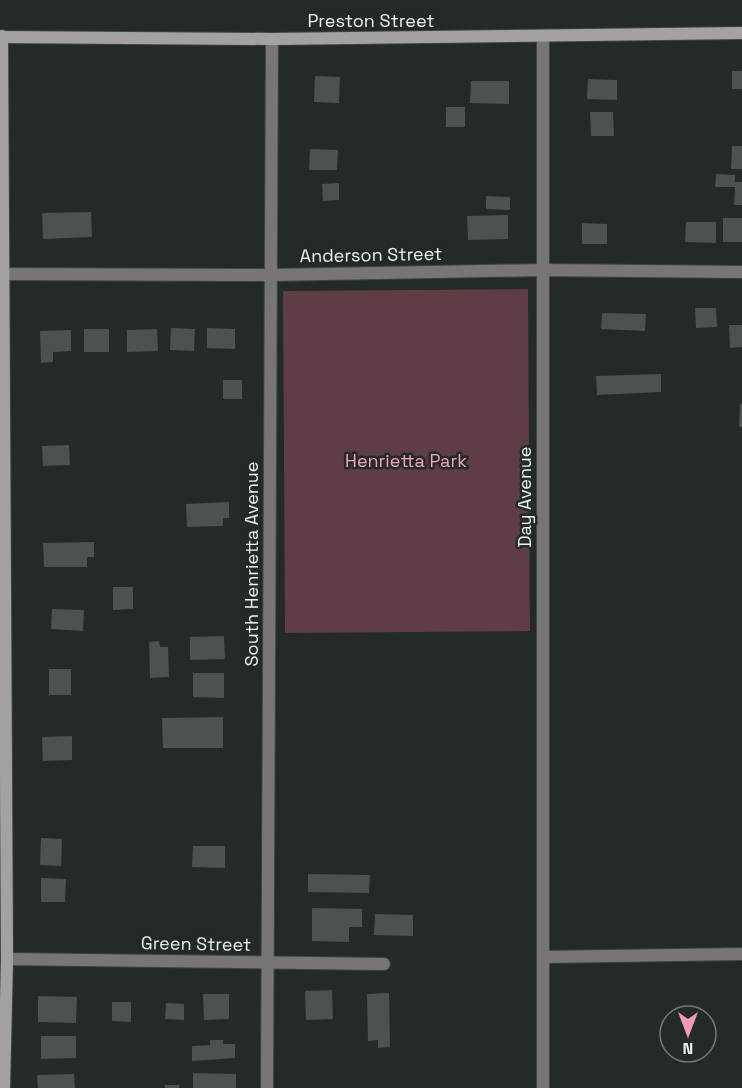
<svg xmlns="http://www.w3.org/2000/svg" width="742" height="1088" font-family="'Space Grotesk',sans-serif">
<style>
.green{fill:#5e3d45}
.building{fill:#4c5151}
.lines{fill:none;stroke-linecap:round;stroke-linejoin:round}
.street-casing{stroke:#404545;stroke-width:14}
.secondary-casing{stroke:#404545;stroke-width:14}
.street{stroke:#787576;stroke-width:12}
.secondary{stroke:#a5a1a2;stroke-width:12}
.labels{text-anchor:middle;stroke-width:5;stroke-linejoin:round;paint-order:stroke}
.street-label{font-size:18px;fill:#edf0f0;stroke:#242929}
.park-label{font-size:18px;fill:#f7a7bb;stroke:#242929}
</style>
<rect width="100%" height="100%" fill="#242929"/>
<polygon class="green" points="528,289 530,631 285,633 283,291"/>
<g class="building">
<rect x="732" y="71" width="10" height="18"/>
<polygon points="315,76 340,77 339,103 314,102"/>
<polygon points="588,79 617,80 617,100 587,99"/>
<polygon points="471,81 509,81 509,104 470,103"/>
<rect x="446" y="107" width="19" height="20"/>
<polygon points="590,112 613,112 614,136 591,136"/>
<polygon points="732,146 742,146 742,169 731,169"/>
<polygon points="310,149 338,150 337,170 309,170"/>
<polygon points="716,174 735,175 735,182 742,182 742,205 734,205 735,187 715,187"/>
<polygon points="339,183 339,200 323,201 322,184"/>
<polygon points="486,196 510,197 510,210 486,209"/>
<polygon points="91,212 92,237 43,239 42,213"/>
<polygon points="508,215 508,239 468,240 467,216"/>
<rect x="723" y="218" width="19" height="24"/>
<polygon points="686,222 716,222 716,243 685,242"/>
<polygon points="582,223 607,224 607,244 582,244"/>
<polygon points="695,308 716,308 717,327 696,328"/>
<polygon points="602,313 646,314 645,331 601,329"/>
<polygon points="729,325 742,325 742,347 730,348"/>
<polygon points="171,328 195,329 194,351 170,350"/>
<polygon points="207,328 235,329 235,349 207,348"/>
<rect x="84" y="329" width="25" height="23"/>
<polygon points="157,329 158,351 127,352 127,330"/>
<polygon points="71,330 71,351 53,352 53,362 41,363 40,331"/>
<polygon points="661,374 661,392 597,395 596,376"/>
<rect x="223" y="380" width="19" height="19"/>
<polygon points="740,404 742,404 742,427 739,427"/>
<polygon points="69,445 70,465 43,466 42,446"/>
<polygon points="229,502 229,518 223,518 223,526 187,527 186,504"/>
<polygon points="94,542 94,557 87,557 87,567 44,567 43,543"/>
<polygon points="113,587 133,587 133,609 113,610"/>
<polygon points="52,609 84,610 83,631 51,629"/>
<polygon points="224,636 225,659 190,660 190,637"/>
<polygon points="159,641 160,647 168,647 169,677 150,678 149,642"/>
<rect x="49" y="669" width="22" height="26"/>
<polygon points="193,673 224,673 224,698 193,697"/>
<polygon points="223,717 223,748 163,748 162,718"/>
<polygon points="72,736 72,760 43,761 42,737"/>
<polygon points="41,838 62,839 61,866 40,865"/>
<polygon points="193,846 225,846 225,868 192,867"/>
<polygon points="308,874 370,875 369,893 308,892"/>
<polygon points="41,878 66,879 65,902 41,902"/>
<polygon points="312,908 362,909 362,927 349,927 349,942 312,941"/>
<polygon points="375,914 413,915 413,936 374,935"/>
<polygon points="332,990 333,1019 306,1020 305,991"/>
<polygon points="389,993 390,1047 378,1048 378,1040 368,1041 367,994"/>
<polygon points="203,994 229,994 229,1019 204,1020"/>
<polygon points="38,996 77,997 76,1023 38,1022"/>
<polygon points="112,1002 131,1002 131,1022 112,1021"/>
<polygon points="166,1003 184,1004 184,1020 165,1019"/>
<polygon points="41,1036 76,1036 76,1058 41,1059"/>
<polygon points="210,1040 223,1040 223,1044 235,1044 235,1058 192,1061 192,1046 210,1045"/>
<polygon points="193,1073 236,1074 236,1088 193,1088"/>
<polygon points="74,1074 75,1088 38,1088 37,1075"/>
<polygon points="165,1085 180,1085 179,1088 165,1088"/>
</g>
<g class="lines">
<defs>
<g id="street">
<polyline points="0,274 272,275 542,270 742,272"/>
<polyline points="544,957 742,954"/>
<polyline points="7,959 384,964"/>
<polyline points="267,1088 272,39"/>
<polyline points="543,1088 543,38"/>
</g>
<g id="secondary">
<polyline points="2,36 7,959 4,1088"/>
<polyline points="0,37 272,39 742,33"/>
</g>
</defs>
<use href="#street" class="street-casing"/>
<use href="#secondary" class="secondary-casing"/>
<use href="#street" class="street"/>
<use href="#secondary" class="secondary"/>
</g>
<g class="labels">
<g class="street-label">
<text x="371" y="27">Preston Street</text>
<text transform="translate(371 255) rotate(-1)" y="6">Anderson Street</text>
<text transform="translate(525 497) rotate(-90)" y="6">Day Avenue</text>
<text transform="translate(252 564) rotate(-90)" y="6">South Henrietta Avenue</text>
<text transform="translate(196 944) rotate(1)" y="6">Green Street</text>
</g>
<g class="park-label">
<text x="406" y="467">Henrietta Park</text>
</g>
</g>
<g transform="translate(688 1034) rotate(180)"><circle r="28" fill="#242929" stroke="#747979" stroke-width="1.5"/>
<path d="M0-4.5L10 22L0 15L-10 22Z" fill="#f19ab1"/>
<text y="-9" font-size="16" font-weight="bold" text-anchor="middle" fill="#edf0f0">N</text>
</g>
</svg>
